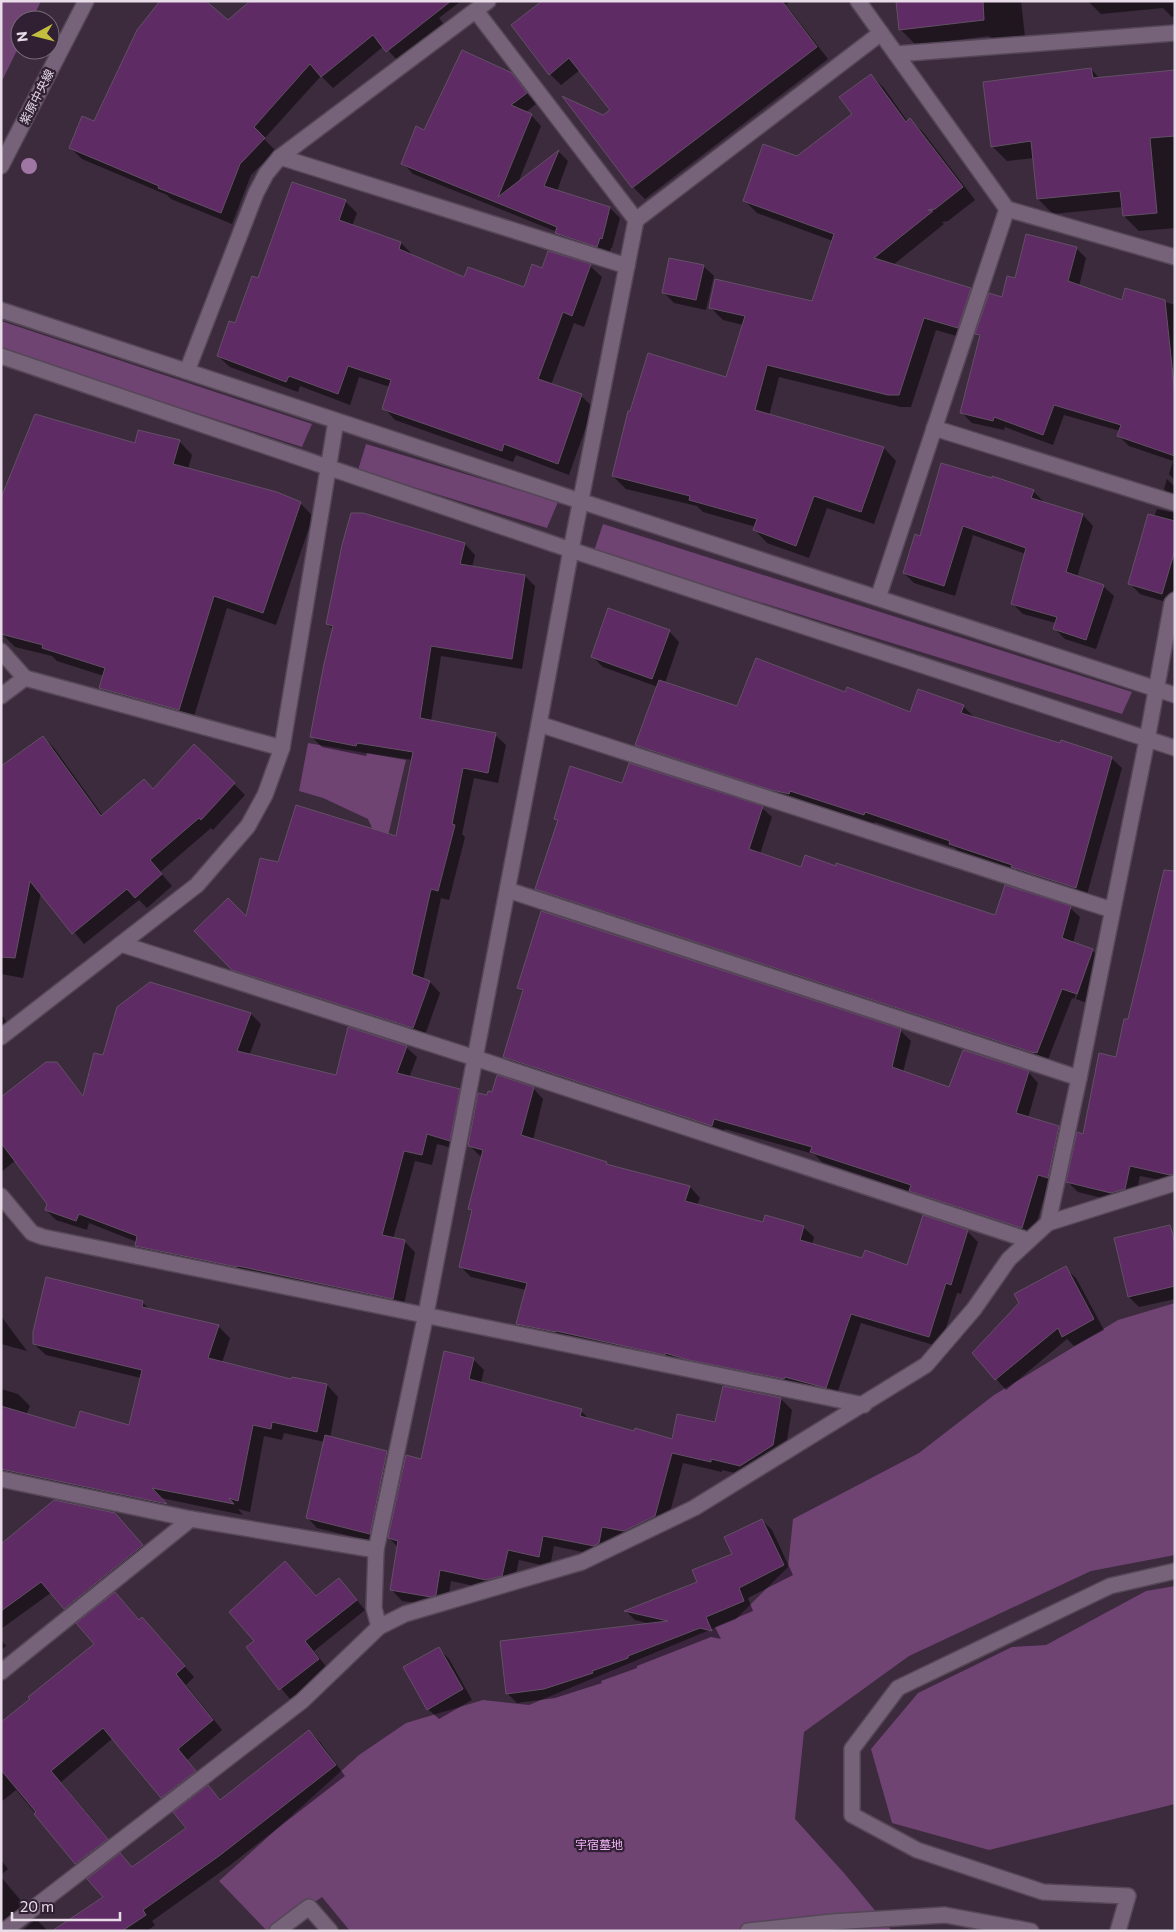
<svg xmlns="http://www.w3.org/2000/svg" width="1176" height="1932" font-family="Commissioner,'Noto Sans JP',sans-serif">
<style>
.green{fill:#6f4473}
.shadow{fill:#0007}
.building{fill:#5e2b64;stroke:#635065}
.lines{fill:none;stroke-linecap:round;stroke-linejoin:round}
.minor-casing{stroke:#554757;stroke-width:18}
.minor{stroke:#776379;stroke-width:15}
.tree{fill:#a076a4}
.labels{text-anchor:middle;stroke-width:4.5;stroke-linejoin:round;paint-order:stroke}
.street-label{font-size:12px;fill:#e7dce8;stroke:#312033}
.park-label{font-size:12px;fill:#f2b5f8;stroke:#312033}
</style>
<rect width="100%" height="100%" fill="#3c2a3d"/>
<g class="green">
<polygon points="1,1 41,1 32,20 20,20 20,44 2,81"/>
<polygon points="1,321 312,424 302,447 1,350"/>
<polygon points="366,444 558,502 547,528 358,470"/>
<polygon points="603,524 1132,692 1122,714 594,551"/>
<polygon points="308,743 406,760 380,870 376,837 368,819 323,798 299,791"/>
<polygon points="1175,1303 1175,1555 1091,1571 909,1656 804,1732 795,1819 844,1873 892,1931 350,1931 322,1897 272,1931 267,1931 219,1881 359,1755 406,1723 483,1700 529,1705 736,1619 788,1567 793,1519 919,1453 994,1395 1118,1320"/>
<polygon points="1175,1586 1175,1804 989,1850 892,1823 871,1749 918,1693 1012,1647 1046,1645 1146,1591"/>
</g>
<g class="shadow">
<polygon points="252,1 461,1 439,18 445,26 399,62 384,46 333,88 321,76 264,139 276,151 251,175 232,224 171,199 167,195 82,159 71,148 95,123 228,22"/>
<polygon points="547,1 790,1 786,5 828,59 645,199 633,187 567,100 603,117 612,110 580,70 561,85 550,74"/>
<polygon points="897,1 1021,1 1025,37 995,41 989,36 916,45 901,30"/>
<polygon points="1088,1 1175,1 1175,16 1172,17 1163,8 1101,14"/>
<polygon points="1091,69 1100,79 1175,71 1175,228 1139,231 1124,216 1123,207 1053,214 1038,199 1034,158 1007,161 992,146"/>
<polygon points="511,74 536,104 525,113 531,115 541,126 518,183 558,151 568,161 557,191 610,208 620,218 612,248 611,248 608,256 566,243 557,232 413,174 403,163 425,131"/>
<polygon points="871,75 884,88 908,122 910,120 923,132 975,200 948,221 942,222 944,224 893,265 970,289 983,301 970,340 936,330 911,407 901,407 779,377 769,416 884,448 896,461 874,524 827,508 809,558 767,543 755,530 756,527 703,512 697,506 626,489 613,476 727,379 743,325 723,320 710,307 813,303 833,241 757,213 745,201 853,114"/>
<polygon points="345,201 357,213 352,226 401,243 412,254 412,256 465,278 525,289 543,269 590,266 602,277 584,327 574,323 551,385 581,396 593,407 569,475 516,455 513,462 395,420 384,408 390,387 359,377 350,405 300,386 298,392 230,367 218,356 236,325 259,279"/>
<polygon points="1076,248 1086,258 1079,286 1122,301 1126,290 1175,305 1175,480 1169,474 1173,461 1129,446 1119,436 1120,431 1064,415 1053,445 1005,427 1004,430 972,423 961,412 981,338 977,334 1016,280"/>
<polygon points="703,266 714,276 706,310 674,303 664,293"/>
<polygon points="179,441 192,455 188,469 300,503 313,516 276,625 227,608 192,723 114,701 100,688 104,676 57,661 52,656 15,647 2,634 136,444"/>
<polygon points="1167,479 1175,487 1175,500 1164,489"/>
<polygon points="1033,491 1043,501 1043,503 1083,515 1093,526 1077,577 1103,586 1114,596 1096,649 1065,639 1054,628 1056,623 1023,614 1012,603 1026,554 973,535 955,596 914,583 904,573 921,537"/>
<polygon points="1157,509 1175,513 1175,595 1172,604 1140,594 1130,584"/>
<polygon points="465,544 475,555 472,567 525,576 535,586 522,669 441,656 431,721 495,735 506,745 498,783 474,778 462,834 465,837 449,900 441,898 423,980 430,982 440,993 424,1038 244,980 196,931 247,918 279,863 396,838 413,760 367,753 366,756 322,747 311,736 334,630 327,624"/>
<polygon points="669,631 679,642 665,683 738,708 846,693 911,714 963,706 973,716 973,718 1111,758 1122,768 1086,898 961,854 955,848 875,822 874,825 800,800 799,804 647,756 637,745 658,687 603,667 593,657"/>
<polygon points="43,737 54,748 103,816 153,790 234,784 245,795 213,830 211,828 160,872 172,886 147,908 139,900 84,944 41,892 23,978 1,974 1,768"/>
<polygon points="623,784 762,808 772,817 760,854 802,869 996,917 1070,908 1080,917 1073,943 1092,950 1102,960 1087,1003 1076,999 1092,954 1090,954 1074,999 1072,998 1047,1062 546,898 536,889 558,821 555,818"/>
<polygon points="1175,880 1175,1183 1140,1176 1135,1199 1122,1203 1078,1192 1068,1182 1084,1135 1117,1058"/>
<polygon points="518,988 900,1030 911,1041 903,1072 950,1089 1028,1072 1038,1083 1028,1118 1058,1127 1069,1138 1058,1188 1048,1185 1032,1238 921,1201 911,1192 822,1162 814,1154 725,1129 722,1136 515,1067 504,1057 524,993"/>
<polygon points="1,1014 15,1034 6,1041 1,1048"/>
<polygon points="251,1014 261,1024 249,1056 337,1077 406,1047 417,1057 409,1078 459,1090 469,1100 460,1150 437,1144 432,1165 415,1161 393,1239 405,1242 415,1252 403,1309 147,1256 136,1246 137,1242 89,1223 87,1230 56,1220 46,1210 48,1203 16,1160 1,1172 1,1099 57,1063 84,1096 103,1057"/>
<polygon points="533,1088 543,1099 533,1140 606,1163 610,1167 690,1187 700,1198 697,1205 764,1224 803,1227 814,1237 812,1245 863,1260 908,1267 967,1231 978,1242 961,1294 957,1293 940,1347 861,1323 836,1397 528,1334 518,1324 526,1290 471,1277 460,1266 473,1211 469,1208 483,1156 480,1156 469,1145 488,1097"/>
<polygon points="1175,1235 1175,1299 1139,1307 1129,1297 1168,1236"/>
<polygon points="1065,1268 1076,1278 1104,1330 1074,1346 1067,1339 1006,1390 974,1353"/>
<polygon points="142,1302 150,1310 218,1326 230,1338 222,1363 292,1381 293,1378 327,1385 338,1397 330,1438 387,1452 397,1462 380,1543 317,1528 307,1517 325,1442 284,1433 282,1440 264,1436 250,1512 238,1509 243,1515 161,1498 176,1515 1,1477 1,1389 18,1394 30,1406 26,1415 76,1429 130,1426 141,1378 46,1355 34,1344"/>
<polygon points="1,1316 27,1351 1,1344"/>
<polygon points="473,1359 484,1370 481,1383 581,1411 591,1421 673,1441 781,1399 792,1410 784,1457 752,1477 722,1470 722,1472 683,1463 666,1528 636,1542 613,1538 610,1554 606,1557 554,1546 550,1567 519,1560 513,1587 498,1591 451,1581 447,1606 443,1607 402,1601 391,1589 398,1547 389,1538 422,1460"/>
<polygon points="115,1514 152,1556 75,1618 52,1592 1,1629 1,1549"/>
<polygon points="762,1520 772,1530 793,1575 748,1598 753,1611 715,1627 721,1639 711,1637 637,1666 637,1668 601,1681 602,1683 555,1698 517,1703 507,1693 650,1624 635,1620 626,1611 698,1582 733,1554"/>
<polygon points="339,1579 365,1610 314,1651 328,1669 290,1699 248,1648"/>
<polygon points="142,1619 194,1677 186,1685 222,1730 187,1760 206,1782 172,1807 113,1738 61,1782 118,1850 86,1874 16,1790 1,1802 1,1724"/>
<polygon points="1,1640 6,1646 1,1650"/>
<polygon points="439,1649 449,1659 472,1700 439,1719 428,1709"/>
<polygon points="309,1731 320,1742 345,1776 229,1866 152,1921 155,1925 147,1931 54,1931 104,1897 120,1855 133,1868 188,1828 208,1787 221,1800"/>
<polygon points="1,1860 8,1869 1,1875"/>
<polygon points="1,1877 33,1915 1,1931"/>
<polygon points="36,1919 48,1931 22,1931"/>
</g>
<g class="building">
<polygon points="160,1 206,1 228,20 250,1 451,1 386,52 373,35 321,77 310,64 254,127 265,138 240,164 221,213 158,188 159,186 69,148 82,116 94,121 137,30"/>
<polygon points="542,1 782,1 817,47 632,188 562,96 603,115 610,110 569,58 549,75 511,25"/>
<polygon points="896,1 983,1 984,20 899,30"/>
<polygon points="462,50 512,73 527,93 511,105 532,114 498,197 559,150 544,186 610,207 602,239 600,238 597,247 555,233 557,227 401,164 416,126 424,130"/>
<polygon points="1091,68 1093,78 1175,70 1175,136 1150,138 1157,213 1123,216 1120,191 1037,199 1031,141 991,147 983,82"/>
<polygon points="871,74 906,122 910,118 963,187 935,209 928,210 933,211 874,258 971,288 958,328 924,318 899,395 888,395 767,365 755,410 884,447 861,512 814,496 796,546 753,530 757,519 689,500 690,496 612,476 628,411 630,411 648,353 726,377 745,316 709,308 715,279 812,301 834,234 743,201 763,144 797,156 852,114 839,97"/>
<polygon points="292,182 346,200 339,220 401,242 399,249 464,277 468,267 524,287 532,264 542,268 548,251 591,264 572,316 563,312 538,379 582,394 558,464 504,444 502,451 382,409 391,380 348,366 338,394 289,376 286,382 217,356 229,321 235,323 252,276 258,278"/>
<polygon points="1026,234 1077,247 1068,281 1122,300 1125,288 1165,300 1175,395 1175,456 1117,436 1121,425 1054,405 1043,435 994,417 993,421 960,413 980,335 975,334 989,293 1002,297 1007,276 1015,278"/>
<polygon points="669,258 704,265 696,300 662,293"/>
<polygon points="35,414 135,443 138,430 180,440 173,464 277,492 301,502 263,613 214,596 179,710 99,688 105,668 42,648 43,645 1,634 1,498"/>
<polygon points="941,463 992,478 992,476 1034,490 1031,498 1083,514 1066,572 1104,585 1086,640 1053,629 1057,617 1011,604 1026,548 963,526 944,586 903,573 915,534 920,536"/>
<polygon points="351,513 363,513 465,543 460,564 525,575 512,659 431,646 420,718 496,733 488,773 463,768 452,824 455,825 438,891 431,889 412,974 430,981 413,1028 232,970 194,931 228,898 246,916 260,858 278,862 296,805 396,836 413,752 357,743 356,746 310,737 324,664 333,626 326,624 342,545"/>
<polygon points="1148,514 1175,521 1175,550 1162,594 1128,584"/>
<polygon points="608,608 670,630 652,679 591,657"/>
<polygon points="756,658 845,692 847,687 910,712 918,689 964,705 961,713 1060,743 1061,740 1112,757 1076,888 1011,867 1012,865 949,844 950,841 865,812 864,815 790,791 789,794 768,789 635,745 659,680 737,706"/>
<polygon points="43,736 101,816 144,779 153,789 194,744 235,783 201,820 199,818 150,860 162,874 135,898 127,889 72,934 30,881 15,958 1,957 1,766"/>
<polygon points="629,763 763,806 749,849 801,867 805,855 836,866 836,863 995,915 1005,885 1071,906 1062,938 1093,949 1077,994 1062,989 1037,1053 1034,1052 1034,1053 535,889 558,820 554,819 570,766 622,783"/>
<polygon points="1164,870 1175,871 1175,1174 1170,1175 1130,1166 1125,1189 1111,1193 1066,1182 1077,1132 1083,1134 1099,1053 1116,1057 1124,1019 1128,1019"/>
<polygon points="541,911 901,1029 892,1067 949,1087 963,1050 1029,1071 1016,1113 1059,1126 1048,1178 1038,1175 1022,1228 909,1191 911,1185 810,1152 812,1147 714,1119 712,1126 503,1057 523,990 517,988"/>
<polygon points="150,982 251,1013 237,1051 336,1075 348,1027 407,1046 397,1073 460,1089 450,1141 427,1134 422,1155 404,1151 382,1235 405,1240 393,1299 238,1266 237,1267 135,1246 137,1236 79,1214 76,1221 45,1210 47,1204 1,1143 1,1097 46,1062 57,1062 83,1096 94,1053 103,1055 117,1007"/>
<polygon points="497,1075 534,1087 521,1135 607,1162 606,1164 690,1186 685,1201 763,1222 765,1215 804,1226 800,1240 862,1258 865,1250 907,1265 923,1215 968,1230 951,1285 946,1283 929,1337 851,1314 826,1388 785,1377 784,1379 689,1360 665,1353 665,1355 556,1331 556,1332 516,1324 527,1283 459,1267 472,1210 468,1209 483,1150 468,1146 478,1093 487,1095 488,1091 492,1092"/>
<polygon points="1170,1225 1175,1243 1175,1286 1128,1297 1114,1238"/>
<polygon points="1066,1266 1094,1319 1062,1337 1058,1328 995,1380 972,1353 1019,1303 1014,1294"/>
<polygon points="46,1277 143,1301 142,1307 219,1325 208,1358 291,1379 292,1377 327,1384 317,1432 272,1422 271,1429 253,1425 238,1501 229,1498 234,1504 152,1488 167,1504 1,1469 1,1406 75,1428 80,1411 129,1425 142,1370 33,1344 33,1332"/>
<polygon points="444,1351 474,1358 469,1379 582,1409 580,1416 634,1431 635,1428 672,1439 677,1414 715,1422 723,1386 781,1398 773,1445 740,1466 711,1459 711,1462 672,1453 655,1516 624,1531 602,1527 599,1543 594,1546 543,1536 539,1557 508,1550 502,1576 486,1580 440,1570 436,1595 431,1597 390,1590 398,1541 388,1538 406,1455 421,1459"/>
<polygon points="325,1435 387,1451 370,1534 306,1518"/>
<polygon points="54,1500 115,1513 143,1545 64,1609 41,1582 1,1611 1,1544"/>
<polygon points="762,1519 784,1565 739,1588 744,1601 706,1617 712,1631 700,1628 628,1656 628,1658 592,1671 593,1673 544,1689 506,1694 500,1641 668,1621 624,1611 697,1582 692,1570 732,1554 724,1537"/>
<polygon points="285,1561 316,1596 339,1578 357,1600 305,1641 319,1659 279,1690 246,1647 254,1641 229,1612"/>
<polygon points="115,1592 139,1620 142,1617 185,1666 176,1674 213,1720 178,1749 196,1771 161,1798 103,1728 51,1771 108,1839 75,1864 34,1814 36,1812 1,1770 1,1722 30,1699 28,1697 94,1644 76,1623"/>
<polygon points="439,1647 463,1689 427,1710 403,1667"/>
<polygon points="309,1730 336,1765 219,1856 143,1910 146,1915 122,1931 52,1931 103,1897 87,1879 120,1853 132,1867 186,1828 173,1812 208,1785 220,1800"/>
</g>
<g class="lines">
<defs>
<g id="minor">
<polyline points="858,1 1007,209 1175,257"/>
<polyline points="896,54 1175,33"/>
<polyline points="280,157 627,266"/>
<polyline points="1,166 86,1"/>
<polyline points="636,220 881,33"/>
<polyline points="1,310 580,501 1175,695"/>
<polyline points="1,356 571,550 1175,748"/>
<polyline points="187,371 256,193 266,174 280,157 488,1"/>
<polyline points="934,428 1175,503"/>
<polyline points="878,598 1007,209"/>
<polyline points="1,651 25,678"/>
<polyline points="1,696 25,678 282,748"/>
<polyline points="539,724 1112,910"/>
<polyline points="508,890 1079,1078"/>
<polyline points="121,944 475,1058 1028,1240"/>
<polyline points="1,1037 197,885 248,826 265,795 282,748 336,421"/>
<polyline points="1,1196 32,1233 43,1237 864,1405"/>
<polyline points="1048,1223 1079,1078 1147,740 1172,603 1175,600"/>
<polyline points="1,1479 191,1519 376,1550"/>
<polyline points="379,1627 374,1608 376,1550 426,1314 539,724 571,550 636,220 476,11"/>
<polyline points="1,1672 191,1519"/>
<polyline points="4,1931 302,1701 379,1627 405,1614 582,1562 694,1508 926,1365 974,1309 1009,1259 1048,1223 1175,1183"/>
<polyline points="277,1931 309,1907 330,1931"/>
<polyline points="748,1931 832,1922 945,1915 1031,1931"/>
<polyline points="1118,1931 1128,1896 1043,1892 917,1850 852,1815 852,1749 898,1688 1110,1586 1175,1571"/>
</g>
</defs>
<use href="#minor" class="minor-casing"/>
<use href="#minor" class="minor"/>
</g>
<circle class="tree" cx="29" cy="166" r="8"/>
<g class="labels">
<g class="street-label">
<text transform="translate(37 97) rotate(-63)" y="4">紫原中央線</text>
</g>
<g class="park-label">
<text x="599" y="1849">宇宿墓地</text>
</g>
</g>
<rect width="1176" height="1932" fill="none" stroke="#e7dce8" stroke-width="5"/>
<g transform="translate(35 35) rotate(263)"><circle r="24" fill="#312033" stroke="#7a6b7b"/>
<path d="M0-4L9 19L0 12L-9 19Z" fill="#c2bd3f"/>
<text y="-8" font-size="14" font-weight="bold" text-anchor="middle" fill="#e7dce8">N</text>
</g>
<path d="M12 1912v8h108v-8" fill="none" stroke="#e7dce8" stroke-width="2.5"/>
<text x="20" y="1912" font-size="15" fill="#e7dce8" stroke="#312033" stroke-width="4" paint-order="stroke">20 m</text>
</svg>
